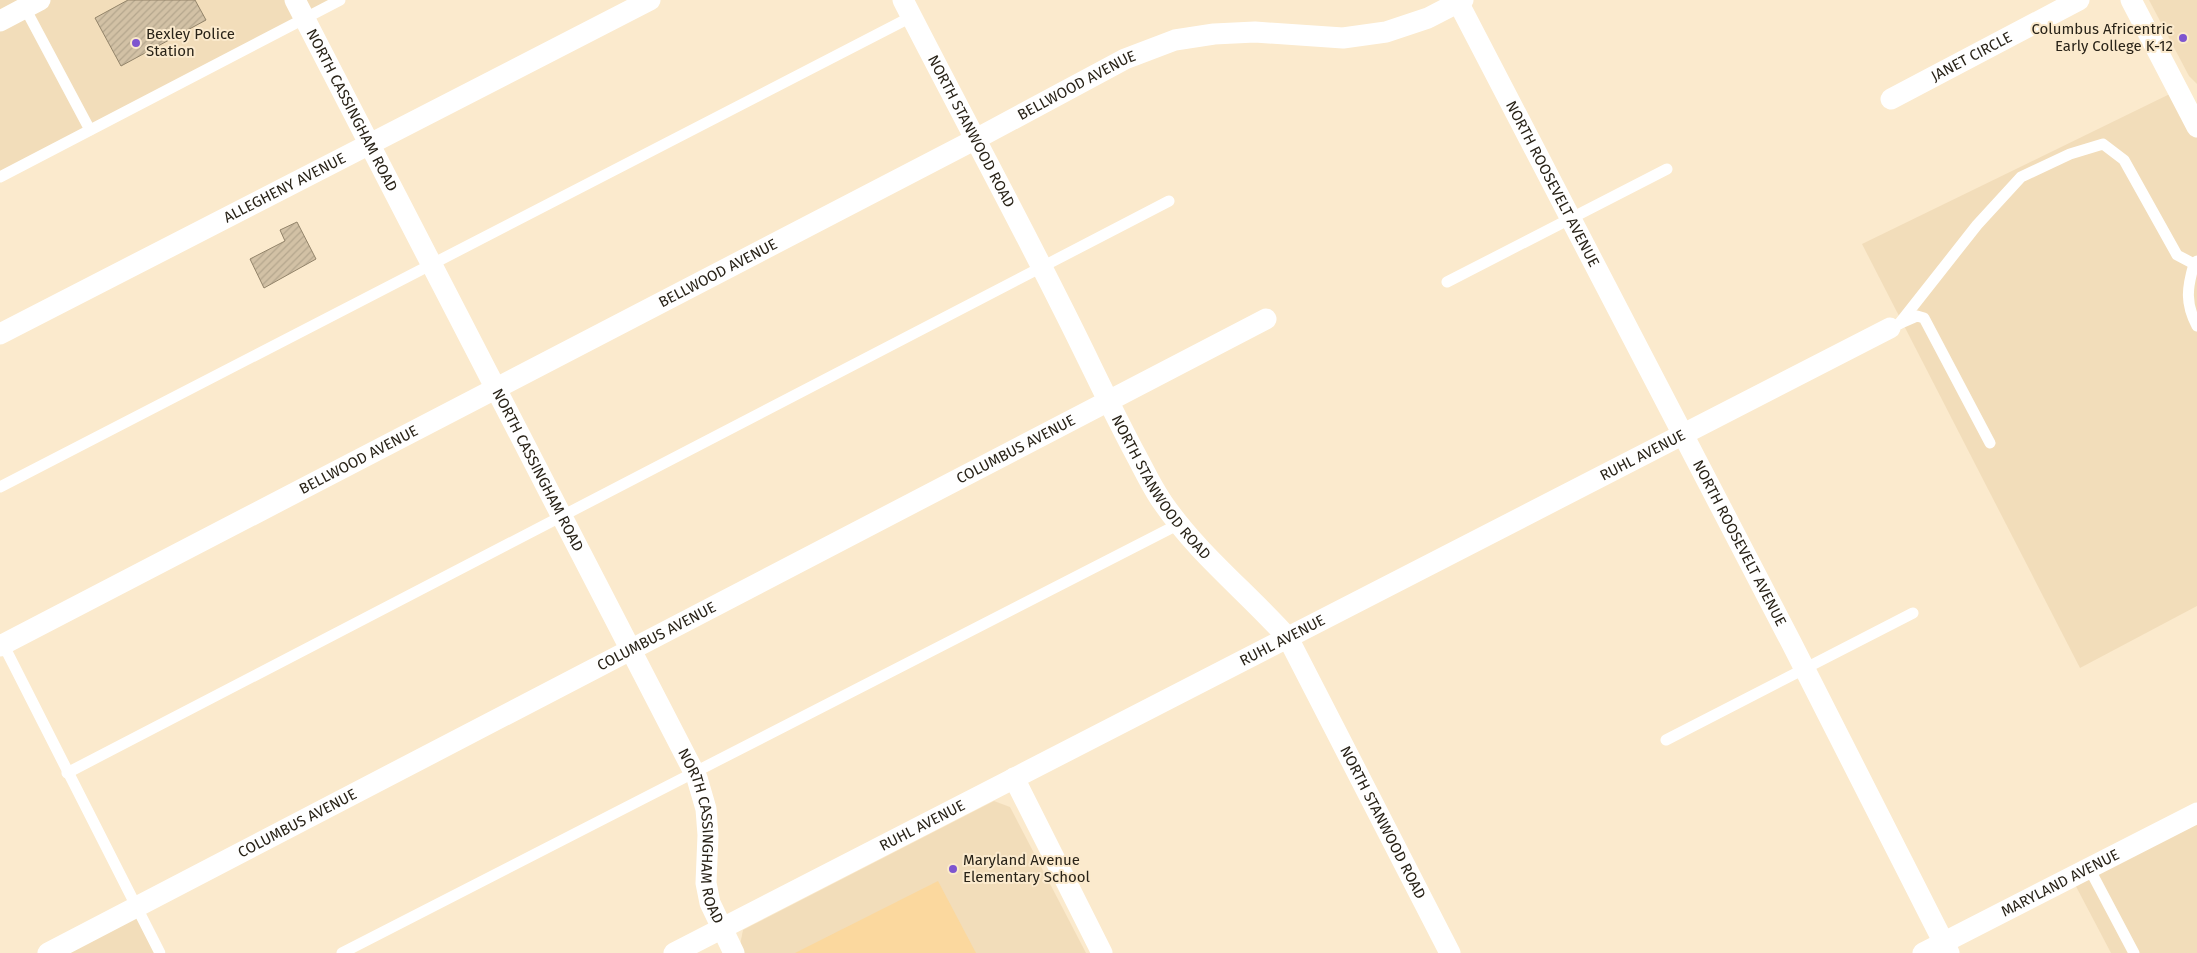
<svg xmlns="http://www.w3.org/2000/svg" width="2197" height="953" font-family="'Fira Sans',sans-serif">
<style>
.built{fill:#f2ddba}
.green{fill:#fbd89e}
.building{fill:url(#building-hatch);stroke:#93846a}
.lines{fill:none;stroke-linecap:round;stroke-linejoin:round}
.lane{stroke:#fff;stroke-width:11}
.street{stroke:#fff;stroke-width:21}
.poi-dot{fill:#7e55cf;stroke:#fbeacd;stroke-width:2}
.labels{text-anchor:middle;stroke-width:4;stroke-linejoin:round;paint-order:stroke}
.poi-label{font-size:15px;fill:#292318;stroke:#fbeacd;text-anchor:start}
.street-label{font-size:15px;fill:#292318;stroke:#fbeacd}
</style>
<defs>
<pattern id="building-hatch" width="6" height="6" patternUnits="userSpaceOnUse" patternTransform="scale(1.25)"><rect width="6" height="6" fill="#d2c1a5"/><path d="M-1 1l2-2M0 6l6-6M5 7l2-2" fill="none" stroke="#b4a68d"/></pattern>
</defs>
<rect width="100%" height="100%" fill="#fbeacd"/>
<g class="built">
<polygon points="0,0 346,0 0,177"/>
<polygon points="2149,0 2197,0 2197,84 2189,76"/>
<polygon points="2180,89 2197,123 2197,606 2080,668 1862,244"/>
<polygon points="994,801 1010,807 1086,953 744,953 740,945 743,930"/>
<polygon points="2197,808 2197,953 2111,953 2070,875"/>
<polygon points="141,905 166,953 47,953"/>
</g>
<polygon class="green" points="938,881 976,953 795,953"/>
<g class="building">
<polygon points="128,0 195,0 206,20 121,66 95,18"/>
<polygon points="297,222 316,259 264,288 250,259 285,241 280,230"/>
</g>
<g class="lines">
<g class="lane">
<polyline points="25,8 90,130"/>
<polyline points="0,177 340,0"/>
<path d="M 2197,261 L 2194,264 C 2187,288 2185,303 2197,326"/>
<polyline points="1447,282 1667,169"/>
<polyline points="1901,323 1917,316 1924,318 1990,443"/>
<polyline points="1890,328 1899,324 1977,225 2021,177 2070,154 2103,144 2124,160 2177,255 2194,264"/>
<polyline points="0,487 911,17"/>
<polyline points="1,640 160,953"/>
<polyline points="1666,740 1913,613"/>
<polyline points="67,773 1169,201"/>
<polyline points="2089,868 2134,953"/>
<polyline points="342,953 1179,524"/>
</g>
<g class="street">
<path id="s1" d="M 295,0 L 697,778 L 706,809 L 708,835 L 706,883 L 710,903 L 734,953"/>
<path id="s2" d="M 903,0 C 955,102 1010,203 1061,305 C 1087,356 1110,407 1137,457 C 1145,472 1153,489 1163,503 C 1198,554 1247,592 1288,638 L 1450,953"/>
<polyline points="2131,0 2197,127"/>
<path id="s3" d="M 1458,2 L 1792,644 L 1949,953"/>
<polyline points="0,21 40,0"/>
<path id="s4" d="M 1891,99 L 2079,0"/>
<path id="s5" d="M 0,334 L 650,0"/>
<path id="s6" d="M 0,646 L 974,140 L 1125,59 L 1175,40 L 1214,34 L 1255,32 L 1343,38 L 1386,32 L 1428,18 L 1463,0"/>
<polyline points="1014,778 1102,953"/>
<path id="s7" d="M 48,953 L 1266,319"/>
<path id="s8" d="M 674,953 L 1890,328"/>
<path id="s9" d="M 1923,953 L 2197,813"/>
</g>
</g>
<g class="poi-dot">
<circle cx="2183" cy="38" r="5"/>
<circle cx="136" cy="43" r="5"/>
<circle cx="953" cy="869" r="5"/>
</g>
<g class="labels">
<g class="poi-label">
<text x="2173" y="34" text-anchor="end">Columbus Africentric<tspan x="2173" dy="17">Early College K-12</tspan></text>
<text x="146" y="39">Bexley Police<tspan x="146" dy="17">Station</tspan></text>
<text x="963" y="865">Maryland Avenue<tspan x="963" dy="17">Elementary School</tspan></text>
</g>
<g class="street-label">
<text dy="5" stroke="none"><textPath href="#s4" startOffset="91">JANET CIRCLE</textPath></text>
<text dy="5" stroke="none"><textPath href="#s6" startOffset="1214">BELLWOOD AVENUE</textPath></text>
<text dy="5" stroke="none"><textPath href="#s1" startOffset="124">NORTH CASSINGHAM ROAD</textPath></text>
<text dy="5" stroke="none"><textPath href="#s2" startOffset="148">NORTH STANWOOD ROAD</textPath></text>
<text dy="5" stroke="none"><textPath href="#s3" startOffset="205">NORTH ROOSEVELT AVENUE</textPath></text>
<text dy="5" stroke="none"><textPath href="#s5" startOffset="320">ALLEGHENY AVENUE</textPath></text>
<text dy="5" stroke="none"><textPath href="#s6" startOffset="809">BELLWOOD AVENUE</textPath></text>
<text dy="5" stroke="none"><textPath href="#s7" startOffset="1091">COLUMBUS AVENUE</textPath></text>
<text dy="5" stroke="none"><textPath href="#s8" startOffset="1089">RUHL AVENUE</textPath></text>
<text dy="5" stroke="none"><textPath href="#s6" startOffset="404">BELLWOOD AVENUE</textPath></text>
<text dy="5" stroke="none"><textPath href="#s1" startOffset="529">NORTH CASSINGHAM ROAD</textPath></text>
<text dy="5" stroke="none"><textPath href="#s2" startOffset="552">NORTH STANWOOD ROAD</textPath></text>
<text dy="5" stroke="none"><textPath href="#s3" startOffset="610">NORTH ROOSEVELT AVENUE</textPath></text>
<text dy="5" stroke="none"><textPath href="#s7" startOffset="686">COLUMBUS AVENUE</textPath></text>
<text dy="5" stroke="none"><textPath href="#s8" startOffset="684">RUHL AVENUE</textPath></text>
<text dy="5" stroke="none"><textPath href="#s2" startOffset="958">NORTH STANWOOD ROAD</textPath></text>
<text dy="5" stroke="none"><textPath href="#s7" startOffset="281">COLUMBUS AVENUE</textPath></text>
<text dy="5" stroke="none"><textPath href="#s8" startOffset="279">RUHL AVENUE</textPath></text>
<text dy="5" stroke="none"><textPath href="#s1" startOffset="934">NORTH CASSINGHAM ROAD</textPath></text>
<text dy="5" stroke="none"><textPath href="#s9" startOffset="154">MARYLAND AVENUE</textPath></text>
</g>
</g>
</svg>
